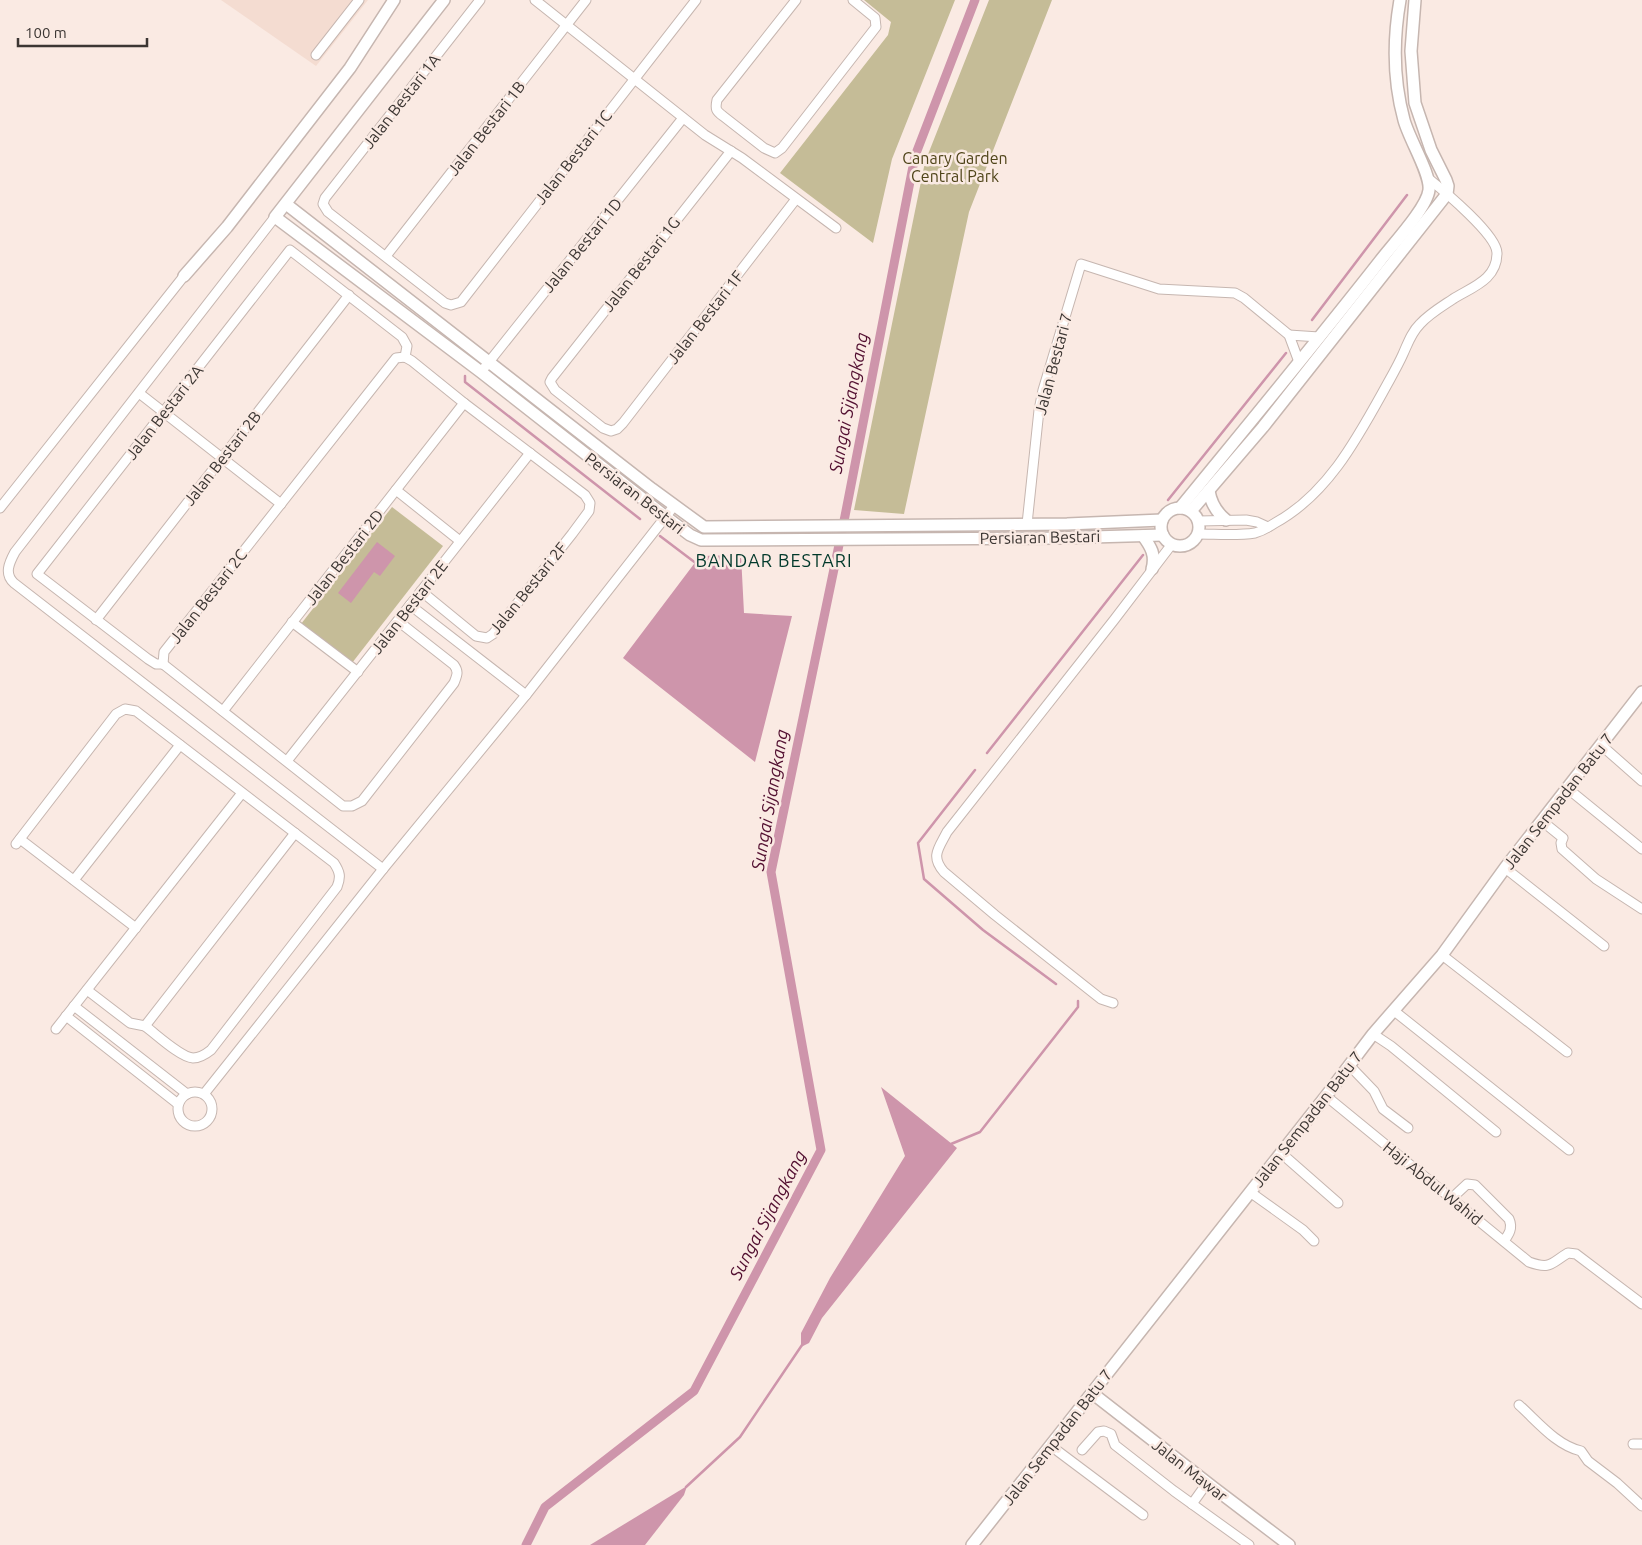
<svg xmlns="http://www.w3.org/2000/svg" width="1642" height="1545" font-family="Ubuntu,sans-serif">
<style>
.built{fill:#f4dcd1}
.green{fill:#c5bc97}
.water{fill:#ce95ab}
.lines{fill:none;stroke-linecap:round;stroke-linejoin:round}
.stream{stroke:#ce95ab;stroke-width:2.5}
.canal{stroke:#ce95ab;stroke-width:9}
.minor-casing{stroke:#c6b6b0;stroke-width:11}
.tertiary-casing{stroke:#c6b6b0;stroke-width:14}
.minor{stroke:#fff;stroke-width:9}
.tertiary{stroke:#fff;stroke-width:11}
.labels{text-anchor:middle;stroke-width:5;stroke-linejoin:round;paint-order:stroke}
.street-label{font-size:16px;fill:#3c3633;stroke:#faeae3}
.park-label{font-size:16px;fill:#4f4419;stroke:#faeae3}
.water-label{font-size:18px;font-style:italic;fill:#520f30;stroke:#faeae3}
.neighbourhood-label{font-size:18px;letter-spacing:1px;fill:#00382a;stroke:#faeae3}
</style>
<rect width="100%" height="100%" fill="#faeae3"/>
<polygon class="built" points="221,0 368,0 316,66"/>
<g class="green">
<polygon points="864,0 955,0 892,159 873,243 780,173 888,35 891,22"/>
<polygon points="989,0 1052,0 969,212 904,514 854,510 925,162"/>
<polygon points="392,507 443,546 352,663 301,624"/>
</g>
<g class="water">
<polygon points="377,542 395,556 380,576 374,572 351,603 338,593"/>
<polygon points="741,555 744,613 792,616 755,762 623,658 700,556"/>
<polygon points="881,1087 957,1148 822,1318 809,1343 801,1347 801,1333 830,1278 905,1156"/>
<polygon points="687,1486 684,1495 645,1545 590,1545"/>
</g>
<g class="lines">
<g class="stream">
<polyline points="1312,320 1407,195"/>
<polyline points="465,376 465,382 640,519"/>
<polyline points="1168,500 1286,353"/>
<polyline points="660,536 697,564"/>
<polyline points="987,753 1143,555"/>
<polyline points="975,770 918,843 924,879 983,930 1056,984"/>
<polyline points="949,1146 951,1144 980,1132 1078,1007 1078,1001"/>
<polyline points="686,1487 740,1437 802,1345"/>
</g>
<polyline class="canal" points="526,1545 545,1507 694,1391 821,1150 771,872 845,516 915,156 975,0"/>
<defs>
<g id="minor">
<polyline points="480,0 325,198 323,204 328,212 445,303 451,305 461,302 696,0"/>
<polyline points="535,0 705,135 742,158 836,228"/>
<path d="M 796,0 L 717,100 C 715,109 716,111 723,116 L 764,148 L 775,153 L 782,148 L 876,27 L 875,18 L 853,0"/>
<polyline points="316,55 359,0"/>
<polyline points="731,151 552,378 550,382 555,390 603,428 611,431 617,429 623,423 796,199"/>
<path d="M 275,217 L 15,552 C 9,563 4,574 14,583 L 383,869"/>
<polyline points="386,256 586,0"/>
<polyline points="1289,335 1319,337"/>
<polyline points="405,357 412,361 464,403 585,495 590,503 589,511 572,534 493,634 487,638 476,636 421,591"/>
<polyline points="481,372 683,118"/>
<polyline points="139,393 281,504"/>
<polyline points="396,490 460,541"/>
<polyline points="0,508 184,276"/>
<polyline points="1199,521 1246,520 1257,522 1268,527"/>
<polyline points="1027,524 1039,410 1043,390 1081,264 1159,289 1235,293 1244,298 1289,335 1299,362"/>
<path d="M 1198,534 C 1216,534 1237,536 1255,533 C 1262,531 1269,527 1275,523 C 1330,493 1360,433 1389,381 C 1394,372 1399,363 1403,354 C 1408,343 1411,333 1420,324 C 1429,314 1441,307 1453,299 C 1472,287 1497,280 1497,253 C 1497,235 1444,191 1429,179"/>
<polyline points="410,605 526,695"/>
<polyline points="96,620 349,295"/>
<polyline points="292,622 358,672"/>
<polyline points="163,664 156,664 148,659 37,574 290,250 402,337 407,346 405,357"/>
<path d="M 163,664 L 343,806 L 352,806 L 362,801 L 454,683 C 457,675 459,672 454,665 L 398,621"/>
<polyline points="163,664 164,652 396,358 405,357"/>
<polyline points="223,711 464,403"/>
<polyline points="1601,745 1642,781"/>
<polyline points="287,761 530,453"/>
<polyline points="1567,788 1642,849"/>
<polyline points="1542,821 1563,838 1561,843 1562,849 1596,879 1642,909"/>
<polyline points="20,839 136,928"/>
<path d="M 16,844 L 116,714 L 125,709 L 136,711 L 334,863 C 340,872 341,877 337,887 L 211,1050 C 206,1054 200,1058 193,1058 C 180,1057 156,1034 145,1026"/>
<polyline points="1505,868 1604,946"/>
<polyline points="74,880 180,745"/>
<polyline points="1442,955 1567,1052"/>
<polyline points="87,990 130,1023 145,1026 295,833"/>
<path d="M 1113,1003 L 1101,999 L 995,915 L 944,872 C 930,856 939,848 947,832 L 1114,620 L 1172,544"/>
<polyline points="74,1006 187,1094"/>
<polyline points="1393,1010 1569,1150"/>
<polyline points="66,1016 178,1104"/>
<polyline points="56,1029 242,793"/>
<polyline points="1373,1034 1391,1046 1496,1132"/>
<polyline points="1349,1065 1374,1091 1383,1109 1408,1128"/>
<circle cx="195" cy="1109" r="17"/>
<polyline points="204,1094 383,869 526,695 674,506"/>
<path d="M 1326,1096 L 1529,1262 C 1551,1270 1551,1263 1568,1253 L 1576,1254 L 1642,1304"/>
<polyline points="1281,1153 1338,1203"/>
<polyline points="1250,1192 1303,1230 1314,1241"/>
<path d="M 1452,1198 L 1467,1184 L 1475,1185 L 1509,1219 C 1513,1228 1509,1234 1504,1241"/>
<path d="M 1519,1405 C 1538,1422 1556,1445 1581,1451 L 1588,1461 L 1617,1483 L 1642,1506"/>
<polyline points="1633,1444 1642,1444"/>
<polyline points="1051,1446 1143,1515"/>
<polyline points="1082,1450 1098,1432 1104,1431 1111,1434 1115,1445 1174,1491 1249,1545"/>
<polyline points="1192,1504 1207,1483"/>
</g>
<g id="tertiary">
<polyline points="444,0 275,217 481,372 666,517 690,535 701,540 1056,538 1163,535"/>
<polyline points="286,204 652,489 704,527 1067,524 1162,520"/>
<polyline points="184,276 227,227 350,68 394,0"/>
<path d="M 1209,491 C 1211,503 1216,512 1226,520"/>
<circle cx="1180" cy="527" r="19"/>
<path d="M 1180,508 C 1247,426 1315,344 1380,261 C 1392,245 1427,208 1429,190 C 1431,174 1409,139 1404,120 C 1393,80 1393,40 1400,0"/>
<polyline points="1191,511 1263,427 1447,194 1448,186 1446,180 1431,150 1415,103 1411,51 1415,0"/>
<path d="M 1143,536 C 1151,547 1156,555 1152,569"/>
<polyline points="1092,1393 1214,1488 1289,1545"/>
<polyline points="972,1545 1326,1096 1373,1034 1442,955 1505,868 1642,692"/>
</g>
</defs>
<use href="#minor" class="minor-casing"/>
<use href="#tertiary" class="tertiary-casing"/>
<use href="#minor" class="minor"/>
<use href="#tertiary" class="tertiary"/>
</g>
<g class="labels">
<g class="street-label">
<text transform="translate(401 101) rotate(-52)" y="6">Jalan Bestari 1A</text>
<text transform="translate(486 128) rotate(-52)" y="6">Jalan Bestari 1B</text>
<text transform="translate(573 157) rotate(-52)" y="6">Jalan Bestari 1C</text>
<text transform="translate(582 245) rotate(-51)" y="6">Jalan Bestari 1D</text>
<text transform="translate(641 264) rotate(-52)" y="6">Jalan Bestari 1G</text>
<text transform="translate(705 317) rotate(-52)" y="6">Jalan Bestari 1F</text>
<text transform="translate(1053 364) rotate(-75)" y="6">Jalan Bestari 7</text>
<text transform="translate(164 412) rotate(-52)" y="6">Jalan Bestari 2A</text>
<text transform="translate(222 458) rotate(-52)" y="6">Jalan Bestari 2B</text>
<text transform="translate(635 493) rotate(38)" y="6">Persiaran Bestari</text>
<text transform="translate(1040 537) rotate(-1)" y="6">Persiaran Bestari</text>
<text transform="translate(344 557) rotate(-52)" y="6">Jalan Bestari 2D</text>
<text transform="translate(528 588) rotate(-51)" y="6">Jalan Bestari 2F</text>
<text transform="translate(208 596) rotate(-52)" y="6">Jalan Bestari 2C</text>
<text transform="translate(409 607) rotate(-52)" y="6">Jalan Bestari 2E</text>
<text transform="translate(1558 801) rotate(-52)" y="6">Jalan Sempadan Batu 7</text>
<text transform="translate(1307 1119) rotate(-52)" y="6">Jalan Sempadan Batu 7</text>
<text transform="translate(1433 1183) rotate(39)" y="6">Haji Abdul Wahid</text>
<text transform="translate(1057 1437) rotate(-52)" y="6">Jalan Sempadan Batu 7</text>
<text transform="translate(1190 1470) rotate(38)" y="6">Jalan Mawar</text>
</g>
<g class="park-label">
<text x="955" y="164">Canary Garden<tspan x="955" dy="18">Central Park</tspan></text>
</g>
<g class="water-label">
<text transform="translate(849 403) rotate(-79)" y="6">Sungai Sijangkang</text>
<text transform="translate(770 800) rotate(-80)" y="6">Sungai Sijangkang</text>
<text transform="translate(768 1215) rotate(-62)" y="6">Sungai Sijangkang</text>
</g>
<g class="neighbourhood-label">
<text x="774" y="567">BANDAR BESTARI</text>
</g>
</g>
<path d="M18 38v8h129v-8" fill="none" stroke="#3c3633" stroke-width="2.5"/>
<text x="25" y="38" font-size="15" fill="#3c3633" stroke="#faeae3" stroke-width="4" paint-order="stroke">100 m</text>
</svg>
